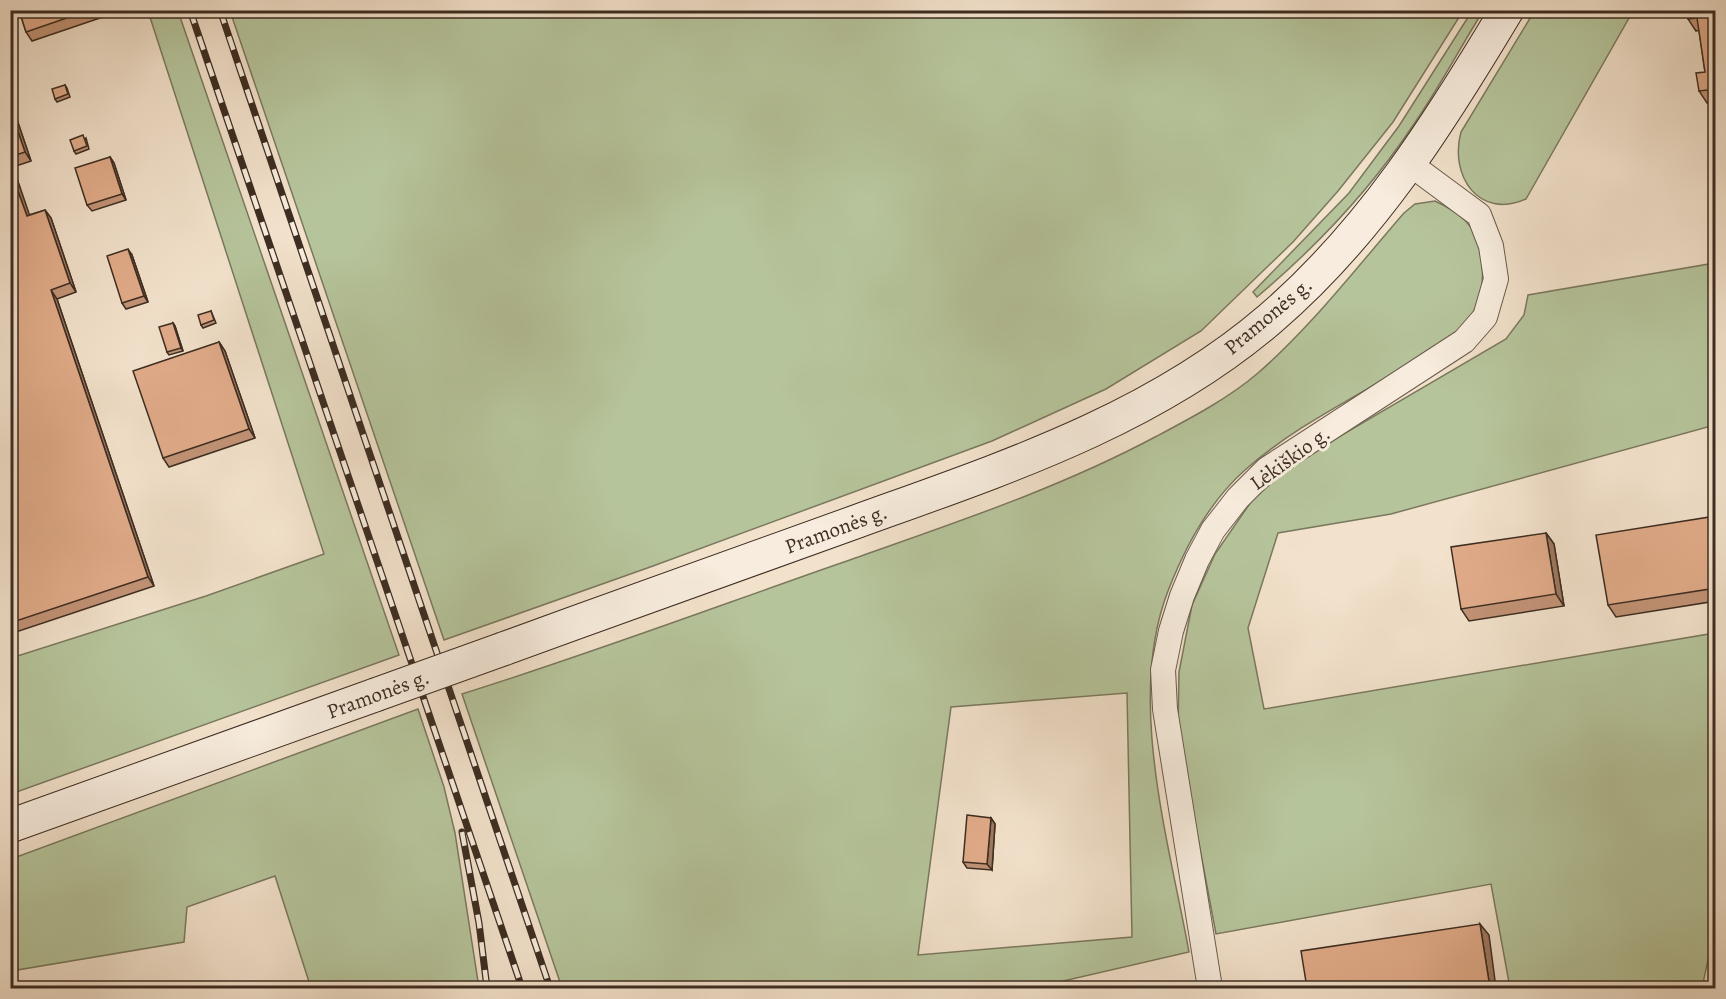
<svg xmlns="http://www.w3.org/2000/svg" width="1726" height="999" font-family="Alegreya,serif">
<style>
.green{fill:#b6c49b;stroke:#7a785e;stroke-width:1.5;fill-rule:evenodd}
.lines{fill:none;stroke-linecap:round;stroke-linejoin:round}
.street-casing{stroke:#6a5a4c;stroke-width:26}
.secondary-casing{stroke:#3d2d22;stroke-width:35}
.street{stroke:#f7ecdd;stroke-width:24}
.secondary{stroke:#f7ecdd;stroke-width:33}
.rail-casing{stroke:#3d2d22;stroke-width:7}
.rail{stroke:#f7ecdd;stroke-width:4.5;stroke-dasharray:14;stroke-linecap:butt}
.secondary-bridge-casing{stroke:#3d2d22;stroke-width:35;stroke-linecap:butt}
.secondary-bridge{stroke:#f7ecdd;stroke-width:33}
.wall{fill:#c29376;stroke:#3d2d22;stroke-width:1.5}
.shaded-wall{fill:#9e7860;stroke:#3d2d22;stroke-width:1.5}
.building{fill:#e1ab89;stroke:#3d2d22;stroke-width:1.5}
.labels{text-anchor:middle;stroke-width:6;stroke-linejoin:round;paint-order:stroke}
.street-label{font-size:21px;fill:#3d2d22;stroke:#f7ecdd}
</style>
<rect width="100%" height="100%" fill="#f2e1cb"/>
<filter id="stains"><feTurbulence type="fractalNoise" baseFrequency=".00333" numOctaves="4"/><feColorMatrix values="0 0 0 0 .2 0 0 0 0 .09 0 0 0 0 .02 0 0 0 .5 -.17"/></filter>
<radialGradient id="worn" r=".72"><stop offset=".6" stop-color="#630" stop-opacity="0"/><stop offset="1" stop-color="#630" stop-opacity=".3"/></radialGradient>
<g class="green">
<path d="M 1535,10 L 1633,11 L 1526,199 C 1479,220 1449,176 1461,132 Z"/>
<polygon points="148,11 178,11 399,655 11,794 11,658 206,596 324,554"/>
<polygon points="230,11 230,10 1463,11 1393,122 1338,191 1293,242 1201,331 1106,389 992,441 653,566 444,640"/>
<path d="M 1472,11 L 1483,11 C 1460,48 1439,88 1414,124 C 1371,189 1316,247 1257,297 L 1253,292 L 1349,193 L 1399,126 Z"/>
<path d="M 1435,201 C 1459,212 1478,226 1481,254 C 1485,279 1482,304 1465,324 C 1446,345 1417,360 1393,374 C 1342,404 1289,431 1245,470 C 1210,501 1185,547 1168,591 C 1126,698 1169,842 1189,952 L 1033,988 L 562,988 L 462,694 C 590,654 715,607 841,563 C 948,525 1056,490 1157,436 C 1191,418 1229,398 1258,373 C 1312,326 1357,267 1404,213 L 1415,204 ZM 1127,693 L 1132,937 L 918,955 L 951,707 Z"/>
<polygon points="1715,263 1715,425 1391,514 1278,533 1248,628 1264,709 1715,633 1716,922 1702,988 1510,988 1491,884 1216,934 1178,732 1179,672 1192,605 1215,554 1253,499 1299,460 1506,339 1524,315 1528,295"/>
<polygon points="418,709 444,787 455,833 479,988 311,988 275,876 187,907 184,942 11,971 11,859"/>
</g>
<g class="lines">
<defs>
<polyline id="street" points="1210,988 1165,709 1163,670 1171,631 1182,596 1197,560 1213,530 1238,498 1267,469 1464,341 1485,317 1496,279 1491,246 1479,215 1410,164"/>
<g id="secondary">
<path d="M 503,649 C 621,606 739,564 858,521 C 1002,469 1153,420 1271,318 C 1371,232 1440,122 1507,10"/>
<polyline points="10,826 375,695"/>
</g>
</defs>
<use href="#street" class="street-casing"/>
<use href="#secondary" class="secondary-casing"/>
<use href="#street" class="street"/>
<use href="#secondary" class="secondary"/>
<defs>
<g id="rail">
<polyline points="190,10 522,988"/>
<polyline points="220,10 550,988"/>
<polyline points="462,832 479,923 487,988"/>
</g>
</defs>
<use href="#rail" class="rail-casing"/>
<use href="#rail" class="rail"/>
<defs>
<polyline id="secondary-bridge" points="375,695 503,649"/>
</defs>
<use href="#secondary-bridge" class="secondary-bridge-casing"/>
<use href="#secondary-bridge" class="secondary-bridge"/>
</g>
<g class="wall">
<polygon points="19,10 101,10 103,17 32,41 26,32"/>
<polygon points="1716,10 1716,102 1707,103 1699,91 1705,72 1699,30 1696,31 1688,19"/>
<polygon points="65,85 67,88 70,97 57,102 55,99"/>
<polygon points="10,99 31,161 13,167 29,215 45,210 51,218 76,292 57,299 154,586 10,634"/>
<polygon points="86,138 89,149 76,154 74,151"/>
<polygon points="110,157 114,163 126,200 92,211 87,205"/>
<polygon points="132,255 148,302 126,309 122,303"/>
<polygon points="211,311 216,323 203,328 201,325"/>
<polygon points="173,323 175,326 183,351 169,355 167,352"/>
<polygon points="219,342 225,351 255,438 169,467 163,458"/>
<polygon points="1716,516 1716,601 1616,617 1608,605"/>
<polygon points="1546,533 1554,544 1564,606 1469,621 1461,609"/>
<polygon points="991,818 995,824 992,870 967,868 963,862"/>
</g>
<g class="shaded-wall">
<polygon points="10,99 31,161 25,152 10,108"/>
<polygon points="110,157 114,163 126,200 122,194"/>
<polygon points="10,163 13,167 33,225 27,216 10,169"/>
<polygon points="45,210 51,218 76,292 70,283"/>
<polygon points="128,249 132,255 148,302 144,296"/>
<polygon points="51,290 57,299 154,586 148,577"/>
<polygon points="173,323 175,326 183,351 181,348"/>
<polygon points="219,342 225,351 255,438 249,429"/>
<polygon points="1546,533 1554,544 1564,606 1556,594"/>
<polygon points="991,818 995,824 992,870 987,864"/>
<polygon points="1480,924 1489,935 1496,988 1490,988"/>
</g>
<g class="building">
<polygon points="19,10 90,10 26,32"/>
<polygon points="1686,10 1716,10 1716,89 1699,91 1696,73 1705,72 1697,18 1688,19"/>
<polygon points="65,85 68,94 55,99 52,89"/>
<polygon points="10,108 25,152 10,157"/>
<polygon points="83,135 87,146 74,151 70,140"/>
<polygon points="110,157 122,194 87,205 75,168"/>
<polygon points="10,169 27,216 45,210 70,283 51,290 148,577 10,623"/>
<polygon points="128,249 144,296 122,303 107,256"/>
<polygon points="211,311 214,320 201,325 198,315"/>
<polygon points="173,323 181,348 167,352 159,327"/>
<polygon points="219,342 249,429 163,458 133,371"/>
<polygon points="1716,516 1716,588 1608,605 1596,535"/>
<polygon points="1546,533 1556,594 1461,609 1451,547"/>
<polygon points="967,815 991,818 987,864 963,862"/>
<polygon points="1480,924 1490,988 1307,988 1301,951"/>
</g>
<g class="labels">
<g class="street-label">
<text transform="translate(1268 316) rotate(-40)" y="7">Pramonės g.</text>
<text transform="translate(1290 458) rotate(-36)" y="7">Lėkiškio g.</text>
<text transform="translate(836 529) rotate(-20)" y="7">Pramonės g.</text>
<text transform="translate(378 694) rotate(-20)" y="7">Pramonės g.</text>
</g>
</g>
<rect width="1726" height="999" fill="none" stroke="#f2e1cb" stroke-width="36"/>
<rect x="12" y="12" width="1702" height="975" fill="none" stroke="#3d2d22" stroke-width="3"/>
<rect x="18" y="18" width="1690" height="963" fill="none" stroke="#3d2d22" stroke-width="1.5"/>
<rect width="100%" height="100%" filter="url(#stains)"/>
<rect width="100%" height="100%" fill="url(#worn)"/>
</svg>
